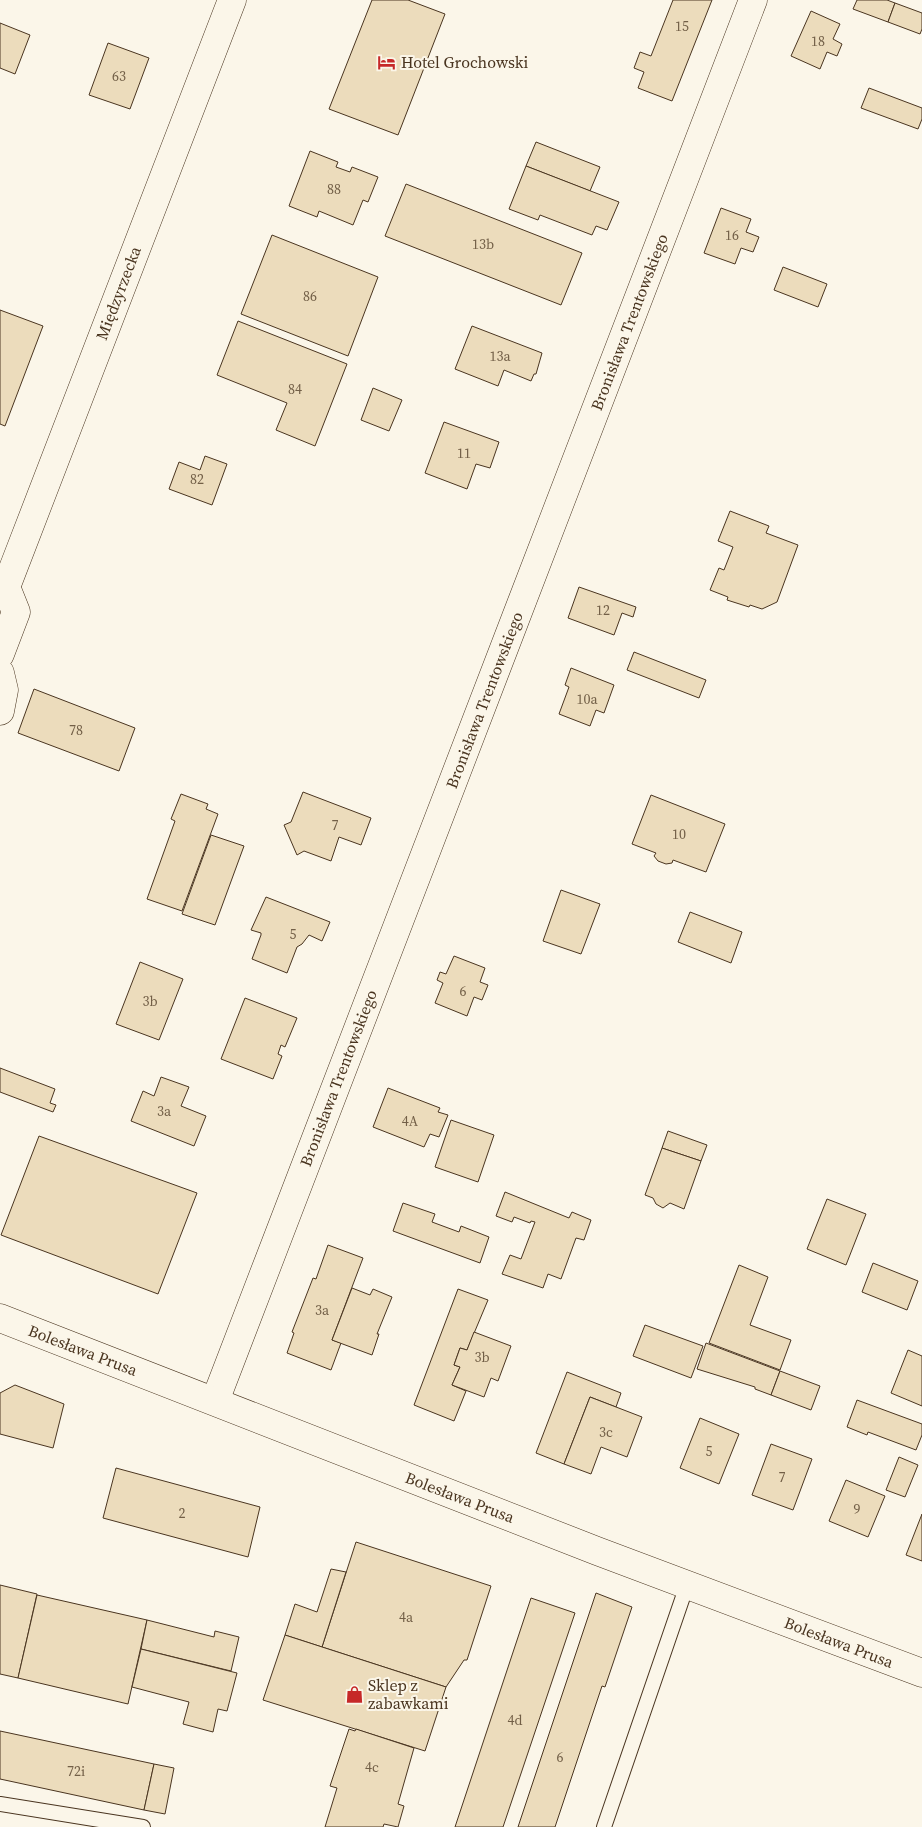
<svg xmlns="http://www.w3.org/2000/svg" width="922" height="1827" font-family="'Source Serif 4',serif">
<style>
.building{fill:#ecdcbc;stroke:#4a3520}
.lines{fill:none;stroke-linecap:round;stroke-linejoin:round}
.service-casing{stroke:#4a3520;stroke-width:16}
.minor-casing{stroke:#4a3520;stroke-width:29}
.tertiary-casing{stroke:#4a3520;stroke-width:29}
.secondary-casing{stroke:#4a3520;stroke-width:29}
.service{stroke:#fbf6e9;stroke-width:14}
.minor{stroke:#fbf6e9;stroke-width:28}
.tertiary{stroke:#fbf6e9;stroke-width:28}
.secondary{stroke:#fbf6e9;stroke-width:28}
.labels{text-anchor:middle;stroke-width:4;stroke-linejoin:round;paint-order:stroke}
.number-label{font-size:14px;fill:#725f47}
.poi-label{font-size:16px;fill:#4a3520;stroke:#fbf6e9;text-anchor:start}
.street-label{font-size:16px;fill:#4a3520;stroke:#fbf6e9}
</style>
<rect width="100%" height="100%" fill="#fbf6e9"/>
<g class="building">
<polygon points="372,0 408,0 445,14 398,135 329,109"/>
<polygon points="673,0 712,0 672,101 638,88 644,72 634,68 640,52 651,56"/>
<polygon points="857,0 887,0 895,3 888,22 853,9"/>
<polygon points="895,3 922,13 922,29 920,34 888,22"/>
<polygon points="811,11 840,24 833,39 842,44 837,56 827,52 820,69 791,56"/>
<polygon points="0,23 30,35 15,74 0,68"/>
<polygon points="108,43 149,58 130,109 89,95"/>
<polygon points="869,88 922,108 922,119 918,129 861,108"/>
<polygon points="536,142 600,167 590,191 526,166"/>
<polygon points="310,151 338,162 336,167 350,172 352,167 378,177 368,202 363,200 353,225 319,211 317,217 289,206"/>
<polygon points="526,166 619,202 607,230 596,226 592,235 540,215 538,220 509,209"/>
<polygon points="406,184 582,253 561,305 385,236"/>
<polygon points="721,208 751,219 746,232 759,237 753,252 741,248 735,264 704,253"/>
<polygon points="272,235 378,277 348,356 241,314"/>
<polygon points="783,267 827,284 818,307 774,290"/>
<polygon points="0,310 43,326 5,426 0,424"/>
<polygon points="238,321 347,364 315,446 276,430 287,403 217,375"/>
<polygon points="472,326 542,353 536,374 534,374 531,381 504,370 498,386 455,369"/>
<polygon points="373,388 402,400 389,431 361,420"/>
<polygon points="444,422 499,442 490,468 476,464 467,489 425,473"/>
<polygon points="205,456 227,464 212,505 169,489 179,462 200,470"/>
<polygon points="730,511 769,526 766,533 798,545 777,602 762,609 750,605 749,607 727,600 728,597 710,590 719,568 724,570 733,547 718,541"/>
<polygon points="579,587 636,607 633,617 622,613 614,635 568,618"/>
<polygon points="634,652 706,680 699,698 627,670"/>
<polygon points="571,668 614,685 604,713 596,710 590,726 559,714 569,687 565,685"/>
<polygon points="34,689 135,728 119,771 18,733"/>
<polygon points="303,792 371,818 361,845 339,837 331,861 304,851 297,855 284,825 291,822"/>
<polygon points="181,794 208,804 206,809 218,814 182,911 147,899 175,821 171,819"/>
<polygon points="651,795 725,824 706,872 673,860 672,863 666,864 658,861 654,856 656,853 632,844"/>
<polygon points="211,835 244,846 215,925 182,914"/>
<polygon points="561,890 600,904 581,954 543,941"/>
<polygon points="266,897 330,922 322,941 309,935 302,944 297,947 287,973 252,959 261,935 261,933 251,930"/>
<polygon points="690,912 742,932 731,963 678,942"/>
<polygon points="454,956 485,968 480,982 488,985 482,1000 474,997 467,1016 435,1003 443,983 437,980 440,972 446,974"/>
<polygon points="140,962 183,979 159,1040 116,1024"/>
<polygon points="245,998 297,1018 285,1047 281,1045 278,1054 282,1056 273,1079 221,1059"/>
<polygon points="0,1068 55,1089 50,1103 56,1105 53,1112 0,1092"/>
<polygon points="161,1077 189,1087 181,1106 206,1116 194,1146 131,1121 143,1091 154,1096"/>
<polygon points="388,1088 440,1108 438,1112 448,1115 439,1137 430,1134 424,1147 373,1127"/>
<polygon points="451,1120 494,1135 478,1182 435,1167"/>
<polygon points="668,1131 707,1145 701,1161 662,1148"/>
<polygon points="39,1136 197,1193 158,1294 1,1235"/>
<polygon points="662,1148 701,1161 684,1209 670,1203 663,1208 656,1204 653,1198 645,1195"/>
<polygon points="505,1192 569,1218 572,1212 591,1220 584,1240 576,1238 561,1279 548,1274 543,1288 502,1274 510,1255 521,1259 535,1222 531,1221 530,1223 514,1217 512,1222 496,1216"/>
<polygon points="827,1199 866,1214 846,1265 807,1249"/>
<polygon points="403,1203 435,1214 432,1222 459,1232 461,1226 489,1237 480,1263 393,1231"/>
<polygon points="328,1245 363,1258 332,1340 341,1343 331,1370 287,1353 294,1333 292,1332 313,1278 316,1279"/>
<polygon points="873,1263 918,1281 907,1310 862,1292"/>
<polygon points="739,1265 768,1277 750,1325 791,1340 780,1370 709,1343"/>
<polygon points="352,1288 370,1295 373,1289 392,1297 377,1334 379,1334 372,1355 332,1340"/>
<polygon points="458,1289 488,1300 467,1350 460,1348 454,1365 460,1367 452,1385 466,1391 454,1421 414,1405"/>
<polygon points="645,1325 703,1346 691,1378 633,1356"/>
<polygon points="474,1332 511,1346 498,1381 491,1378 484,1397 452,1385 460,1367 454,1365 460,1348 467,1350"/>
<polygon points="706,1343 780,1371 771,1395 755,1389 755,1387 697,1369"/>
<polygon points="908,1350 922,1356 922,1406 891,1393"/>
<polygon points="780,1371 820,1386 811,1410 771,1395"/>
<polygon points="567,1372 621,1393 616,1407 590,1397 564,1464 536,1453"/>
<polygon points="15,1385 64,1404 53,1448 0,1434 0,1393"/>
<polygon points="590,1397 642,1417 627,1457 601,1447 591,1474 564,1464"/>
<polygon points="857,1400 922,1424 922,1435 916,1450 868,1432 867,1435 847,1427"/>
<polygon points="700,1418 739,1434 719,1484 680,1468"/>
<polygon points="771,1444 812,1459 793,1510 752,1495"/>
<polygon points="899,1457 918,1465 905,1497 886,1490"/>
<polygon points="116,1468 260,1507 248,1557 103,1518"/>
<polygon points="846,1480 885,1496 868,1537 829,1521"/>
<polygon points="922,1514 922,1561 906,1555"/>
<polygon points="356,1542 491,1586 467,1660 464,1660 446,1687 322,1647"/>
<polygon points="331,1569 346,1572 322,1647 285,1635 295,1604 317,1612"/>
<polygon points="0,1585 37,1594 18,1678 0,1674"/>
<polygon points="596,1593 632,1607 605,1687 602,1686 555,1827 518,1827"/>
<polygon points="37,1595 147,1620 128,1704 18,1678"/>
<polygon points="531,1598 575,1613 503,1827 455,1827"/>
<polygon points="147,1620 214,1637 215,1631 239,1637 231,1671 141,1649"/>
<polygon points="285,1635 446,1687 425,1751 263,1700"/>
<polygon points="141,1649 237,1673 227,1711 218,1709 213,1732 183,1724 189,1702 132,1687"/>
<polygon points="349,1729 355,1731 356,1729 414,1748 398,1804 404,1806 398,1827 384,1824 383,1827 325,1827 337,1788 330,1786"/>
<polygon points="0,1731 154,1764 144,1810 0,1779"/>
<polygon points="154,1764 174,1768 165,1814 144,1810"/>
</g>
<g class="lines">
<defs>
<g id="service">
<polyline points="0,1804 143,1827"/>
<polyline points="604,1827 687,1585"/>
</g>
<polyline id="minor" points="215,1401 753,0"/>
<polyline id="tertiary" points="0,1318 597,1551 922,1673"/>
<g id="secondary">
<polyline points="0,591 6,587 232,0"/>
<polyline points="0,654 16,612 6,587"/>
<polyline points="0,673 4,690 0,711"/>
</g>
</defs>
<use href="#service" class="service-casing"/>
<use href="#minor" class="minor-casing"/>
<use href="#tertiary" class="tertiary-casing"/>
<use href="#secondary" class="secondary-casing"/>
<use href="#service" class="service"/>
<use href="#minor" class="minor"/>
<use href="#tertiary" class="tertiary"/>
<use href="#secondary" class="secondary"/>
</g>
<defs>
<symbol id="hotel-bare" viewBox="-9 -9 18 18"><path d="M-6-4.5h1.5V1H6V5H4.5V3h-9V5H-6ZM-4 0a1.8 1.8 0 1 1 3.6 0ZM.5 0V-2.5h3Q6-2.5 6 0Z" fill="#c62828" stroke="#fbf6e9" stroke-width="2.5" paint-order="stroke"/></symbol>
<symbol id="shop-bare" viewBox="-9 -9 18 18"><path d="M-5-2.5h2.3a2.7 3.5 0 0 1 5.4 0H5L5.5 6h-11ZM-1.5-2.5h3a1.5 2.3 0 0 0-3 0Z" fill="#c62828" stroke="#fbf6e9" stroke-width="2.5" paint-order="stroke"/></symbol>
</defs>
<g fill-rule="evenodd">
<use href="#hotel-bare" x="374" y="50" width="25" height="25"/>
<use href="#shop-bare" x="342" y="1682" width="25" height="25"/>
</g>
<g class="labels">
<g class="number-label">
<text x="682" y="31">15</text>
<text x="818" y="46">18</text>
<text x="119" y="81">63</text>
<text x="334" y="194">88</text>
<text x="732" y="240">16</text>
<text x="483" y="249">13b</text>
<text x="310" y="301">86</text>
<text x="500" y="361">13a</text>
<text x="295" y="394">84</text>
<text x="464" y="458">11</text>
<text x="197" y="484">82</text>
<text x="603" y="615">12</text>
<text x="587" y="704">10a</text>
<text x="76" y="735">78</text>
<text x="335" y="830">7</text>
<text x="679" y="839">10</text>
<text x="293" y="939">5</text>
<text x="463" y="996">6</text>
<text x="150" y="1006">3b</text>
<text x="164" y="1116">3a</text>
<text x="410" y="1126">4A</text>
<text x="322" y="1315">3a</text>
<text x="482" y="1362">3b</text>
<text x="606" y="1437">3c</text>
<text x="709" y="1456">5</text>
<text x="782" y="1482">7</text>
<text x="857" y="1514">9</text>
<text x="182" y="1518">2</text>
<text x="406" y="1622">4a</text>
<text x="515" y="1725">4d</text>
<text x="560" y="1762">6</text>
<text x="372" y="1772">4c</text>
<text x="76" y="1776">72i</text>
</g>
<g class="poi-label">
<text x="401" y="68">Hotel Grochowski</text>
<text x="368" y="1691">Sklep z<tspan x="368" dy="18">zabawkami</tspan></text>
</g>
<g class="street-label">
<text transform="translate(118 293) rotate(-69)" y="6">Międzyrzecka</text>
<text transform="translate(629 322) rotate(-69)" y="6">Bronisława Trentowskiego</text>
<text transform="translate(484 700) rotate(-69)" y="6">Bronisława Trentowskiego</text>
<text transform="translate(338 1078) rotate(-69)" y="6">Bronisława Trentowskiego</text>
<text transform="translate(83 1350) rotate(21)" y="6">Bolesława Prusa</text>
<text transform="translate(460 1497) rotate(21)" y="6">Bolesława Prusa</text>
<text transform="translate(839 1642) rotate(21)" y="6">Bolesława Prusa</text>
</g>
</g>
</svg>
